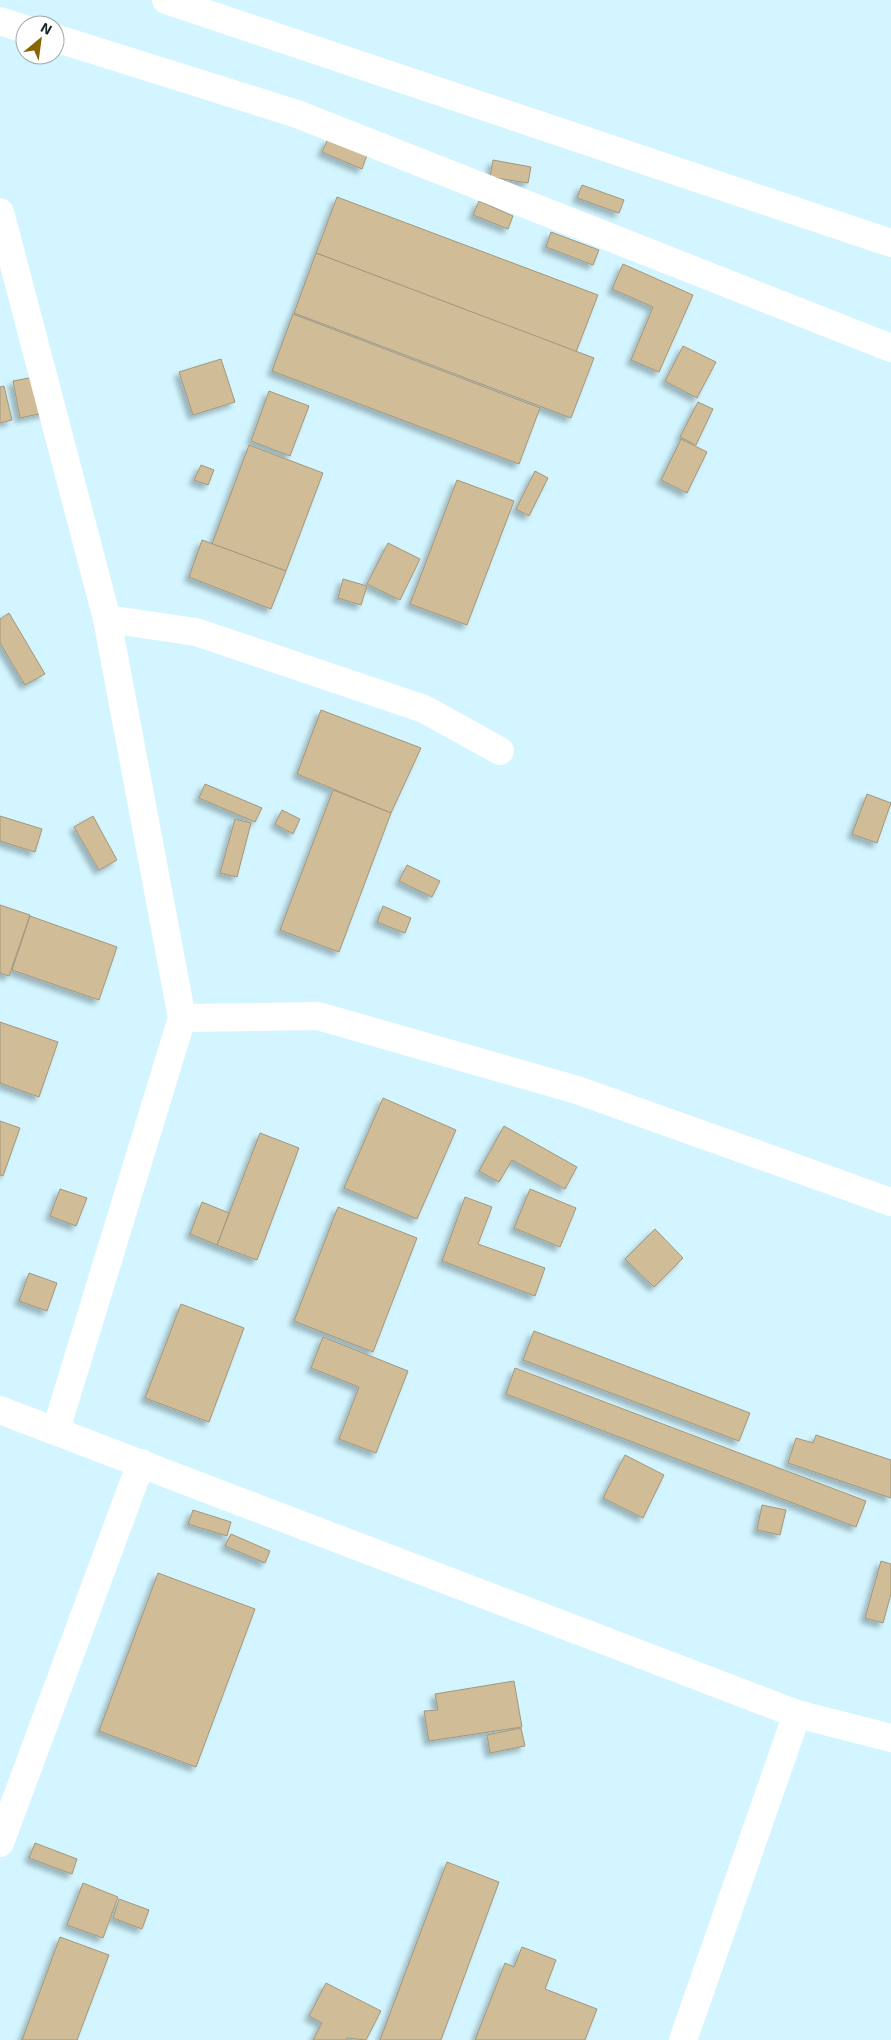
<svg xmlns="http://www.w3.org/2000/svg" width="891" height="2040" font-family="'Exo 2',sans-serif">
<style>
.building{fill:#d0bd97;stroke:#a3967c;filter:url(#shadow)}
.lines{fill:none;stroke-linecap:round;stroke-linejoin:round}
.minor{stroke:#fff;stroke-width:28}
</style>
<defs>
<filter id="shadow"><feDropShadow dx="-4.5" dy="4.5" stdDeviation="2.5" flood-color="#0004"/></filter>
</defs>
<rect width="100%" height="100%" fill="#d2f5ff"/>
<g class="building">
<polygon points="328,139 367,155 362,169 322,152"/>
<polygon points="493,160 531,167 528,183 490,177"/>
<polygon points="582,185 624,200 619,213 577,198"/>
<polygon points="337,197 598,295 576,352 316,253"/>
<polygon points="479,201 513,216 508,229 473,215"/>
<polygon points="551,232 599,250 593,265 546,247"/>
<polygon points="316,253 594,358 571,418 294,313"/>
<polygon points="623,264 693,295 659,372 631,360 653,307 612,289"/>
<polygon points="293,314 540,408 519,464 272,371"/>
<polygon points="683,346 716,362 697,398 665,381"/>
<polygon points="221,359 235,402 193,415 179,372"/>
<polygon points="40,376 48,412 20,418 13,381"/>
<polygon points="4,386 12,420 0,423 0,387"/>
<polygon points="269,391 309,406 290,456 251,441"/>
<polygon points="698,402 713,409 696,445 680,437"/>
<polygon points="681,439 707,452 687,493 661,480"/>
<polygon points="249,445 323,473 286,571 212,544"/>
<polygon points="201,465 214,470 208,485 194,480"/>
<polygon points="535,471 548,478 529,516 516,509"/>
<polygon points="457,480 514,501 467,625 410,604"/>
<polygon points="202,540 286,571 271,609 189,577"/>
<polygon points="388,543 420,559 400,600 367,584"/>
<polygon points="343,579 367,586 361,605 338,598"/>
<polygon points="9,613 45,674 25,685 0,643 0,619"/>
<polygon points="321,710 421,748 391,813 297,774"/>
<polygon points="205,784 262,808 255,822 199,798"/>
<polygon points="333,790 391,813 339,952 280,930"/>
<polygon points="867,794 891,803 877,843 852,834"/>
<polygon points="282,810 300,819 293,834 275,824"/>
<polygon points="0,816 42,829 35,852 0,841"/>
<polygon points="93,816 117,860 99,870 74,827"/>
<polygon points="235,819 251,823 237,877 220,873"/>
<polygon points="407,865 440,881 432,897 399,881"/>
<polygon points="0,905 30,915 9,976 0,973"/>
<polygon points="383,906 411,918 405,933 377,922"/>
<polygon points="30,916 117,947 99,1000 12,970"/>
<polygon points="0,1022 58,1042 39,1097 0,1083"/>
<polygon points="383,1098 456,1130 417,1219 344,1188"/>
<polygon points="0,1121 20,1128 3,1176 0,1175"/>
<polygon points="504,1126 577,1167 565,1189 512,1160 499,1182 479,1171"/>
<polygon points="260,1133 299,1148 257,1260 217,1245"/>
<polygon points="60,1189 87,1198 76,1226 50,1216"/>
<polygon points="530,1189 576,1208 560,1247 514,1228"/>
<polygon points="465,1197 492,1207 478,1244 545,1268 535,1296 442,1261"/>
<polygon points="202,1202 229,1213 217,1245 190,1234"/>
<polygon points="338,1207 417,1238 373,1352 294,1321"/>
<polygon points="655,1229 683,1258 654,1287 625,1259"/>
<polygon points="29,1273 57,1283 47,1311 19,1301"/>
<polygon points="181,1304 244,1328 209,1422 145,1398"/>
<polygon points="534,1331 750,1413 739,1441 523,1360"/>
<polygon points="323,1337 408,1371 376,1453 339,1439 359,1387 311,1368"/>
<polygon points="515,1368 866,1501 856,1527 506,1394"/>
<polygon points="816,1435 891,1460 891,1498 788,1463 796,1438 813,1443"/>
<polygon points="625,1455 664,1475 643,1518 603,1498"/>
<polygon points="762,1505 786,1510 780,1535 757,1530"/>
<polygon points="193,1510 231,1522 227,1536 188,1524"/>
<polygon points="231,1534 270,1551 265,1563 225,1546"/>
<polygon points="881,1561 891,1564 891,1594 883,1623 865,1618"/>
<polygon points="158,1573 255,1609 196,1767 99,1731"/>
<polygon points="514,1681 522,1727 429,1741 424,1711 438,1710 435,1694"/>
<polygon points="521,1728 525,1746 490,1753 487,1735"/>
<polygon points="35,1843 77,1859 72,1874 29,1858"/>
<polygon points="447,1862 499,1882 441,2040 380,2040"/>
<polygon points="83,1883 118,1897 103,1938 67,1925"/>
<polygon points="119,1899 149,1910 142,1929 113,1918"/>
<polygon points="60,1937 109,1955 77,2040 22,2040"/>
<polygon points="522,1947 556,1960 545,1989 597,2009 585,2040 475,2040 505,1963 514,1967"/>
<polygon points="326,1983 381,2011 366,2040 347,2038 346,2040 313,2040 322,2023 309,2016"/>
</g>
<g class="lines">
<g class="minor">
<polyline points="166,0 891,243"/>
<polyline points="0,21 25,29"/>
<polyline points="55,38 297,114 891,348"/>
<polyline points="0,212 107,619 182,1018 56,1430"/>
<polyline points="107,619 196,632 424,709 500,751"/>
<polyline points="182,1018 318,1016 577,1090 891,1202"/>
<polyline points="0,1410 797,1714 891,1738"/>
<polyline points="0,1843 141,1463"/>
<polyline points="683,2040 797,1714"/>
</g>
</g>
<g transform="translate(40 40) rotate(29)"><circle r="24" fill="#ffffff" stroke="#a1a7a8"/>
<path d="M0-4L9 19L0 12L-9 19Z" fill="#896502"/>
<text y="-8" font-size="14" font-weight="bold" text-anchor="middle" fill="#152226">N</text>
</g>
</svg>
